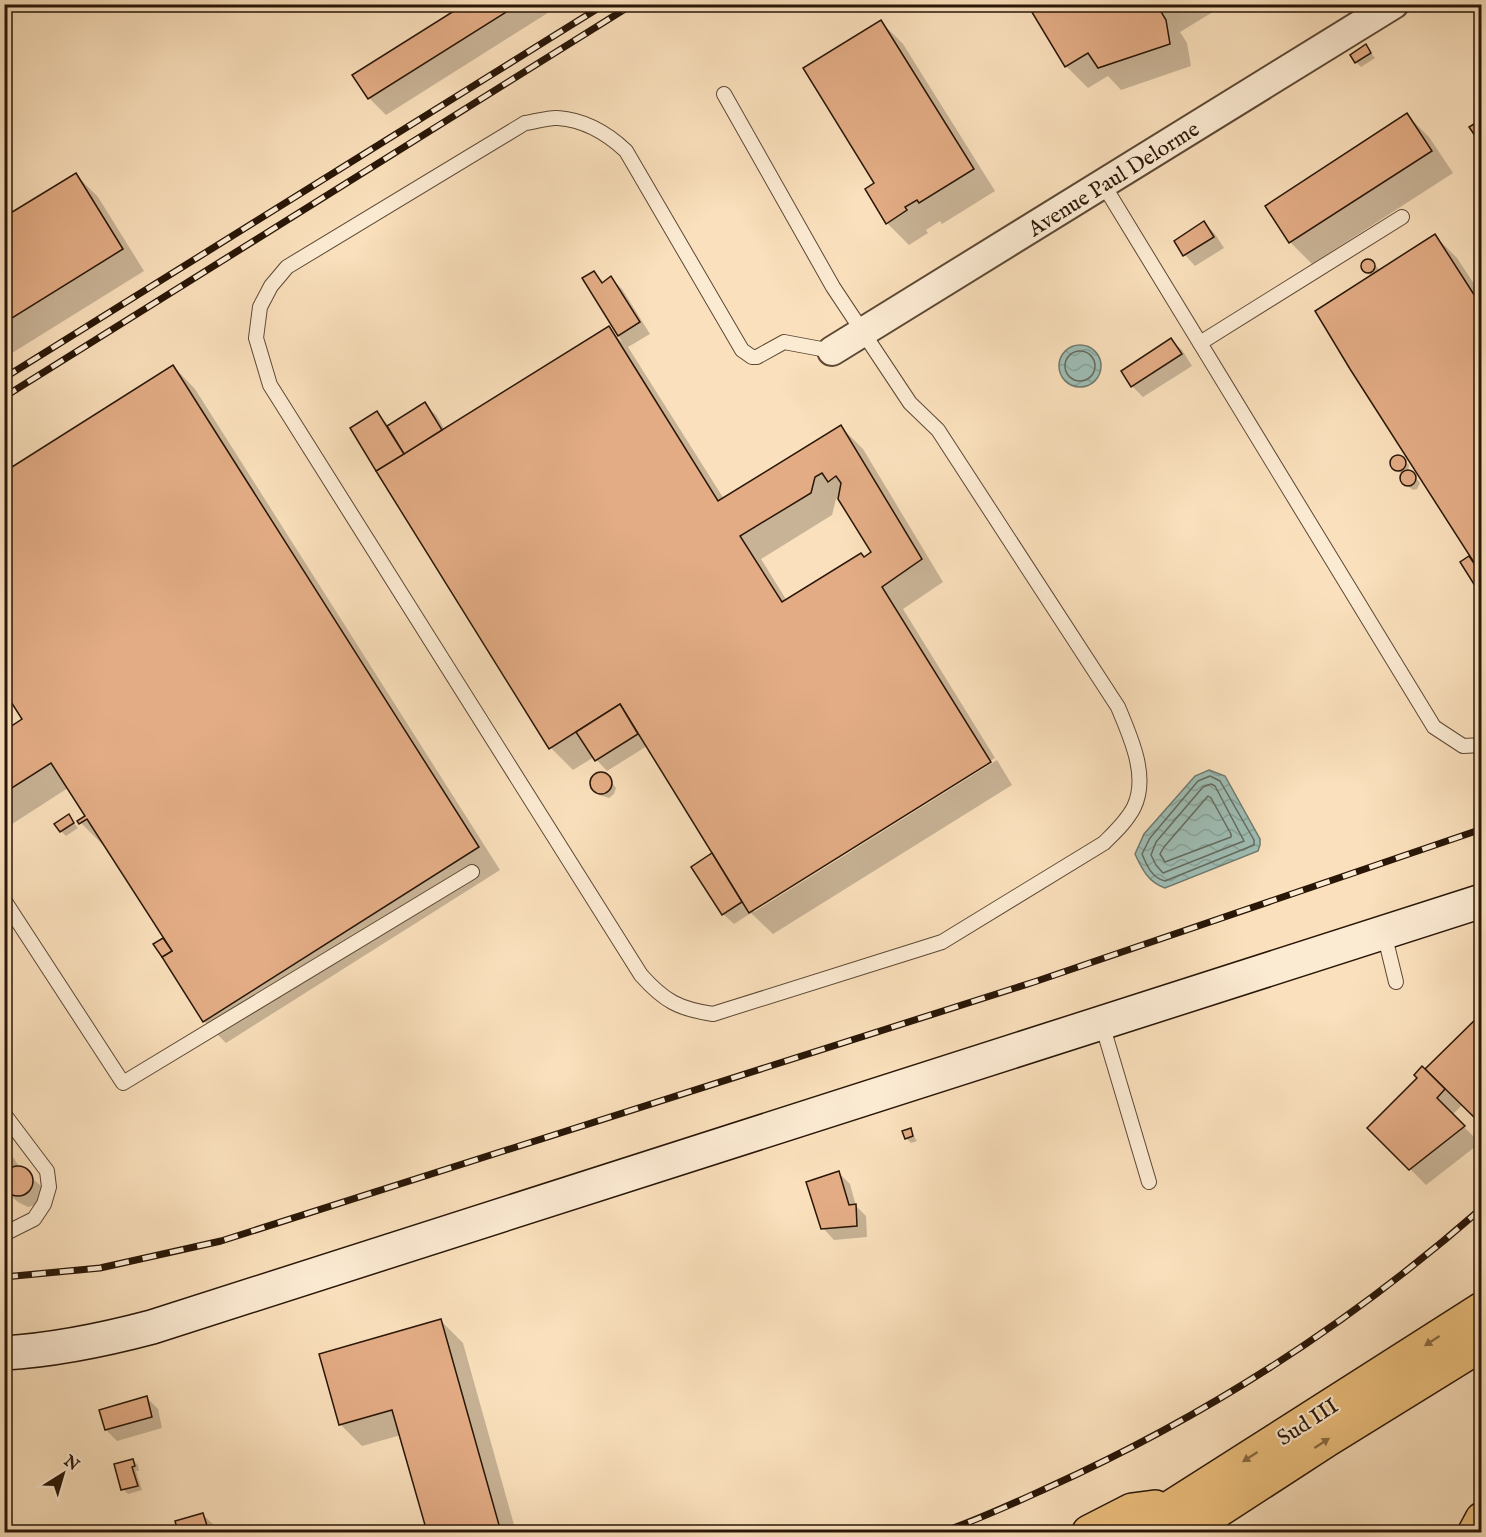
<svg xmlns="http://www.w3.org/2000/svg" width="1486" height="1537" font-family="'IM FELL English',serif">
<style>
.water{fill:url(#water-waves);stroke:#6f7a6f;stroke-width:1.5}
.shadow{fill:#0003;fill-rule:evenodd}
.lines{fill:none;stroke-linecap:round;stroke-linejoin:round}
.shore{stroke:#646a5e;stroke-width:1.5}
.building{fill:#e3ac85;stroke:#291607;stroke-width:1.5;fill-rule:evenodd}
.lane-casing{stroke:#5d4834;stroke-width:16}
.street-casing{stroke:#5d4834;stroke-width:32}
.secondary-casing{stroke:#291607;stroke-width:36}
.highway-casing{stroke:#291607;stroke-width:36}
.lane{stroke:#fcebd3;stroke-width:14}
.street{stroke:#fcebd3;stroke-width:28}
.secondary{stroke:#fcebd3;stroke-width:33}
.highway{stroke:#edc07e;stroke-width:33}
.rail-casing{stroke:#291607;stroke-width:7}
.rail{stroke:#fcebd3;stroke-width:4.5;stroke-dasharray:14;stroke-linecap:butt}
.oneway{fill:#8b6b42}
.labels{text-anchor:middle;stroke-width:4.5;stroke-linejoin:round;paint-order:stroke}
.street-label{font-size:22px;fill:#291607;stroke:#fcebd3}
</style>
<defs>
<pattern id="water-waves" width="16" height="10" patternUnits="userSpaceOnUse" patternTransform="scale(1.5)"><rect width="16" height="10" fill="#9ebdb4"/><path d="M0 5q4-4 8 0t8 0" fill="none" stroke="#88a299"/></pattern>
</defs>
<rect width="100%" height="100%" fill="#fae0bc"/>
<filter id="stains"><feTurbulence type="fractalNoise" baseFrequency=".00333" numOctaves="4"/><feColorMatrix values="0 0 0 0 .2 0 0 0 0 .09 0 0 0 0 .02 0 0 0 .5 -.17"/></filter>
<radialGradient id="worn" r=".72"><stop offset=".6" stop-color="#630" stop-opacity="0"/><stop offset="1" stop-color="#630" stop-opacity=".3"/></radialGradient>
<g class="water">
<circle cx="1080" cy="366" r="21"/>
<path d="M 1209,770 L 1225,776 L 1260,839 L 1260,845 L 1258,851 L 1165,888 C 1148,882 1142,869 1135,854 L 1144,834 L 1195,776 Z"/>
</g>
<g class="shadow">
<polygon points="468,4 562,4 386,115 369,98"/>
<polygon points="1029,4 1226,4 1180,32 1187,43 1191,66 1121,90 1108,76 1088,88 1066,66"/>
<polygon points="881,22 903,44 995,191 942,224 940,221 926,230 928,233 909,245 887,223 876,183"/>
<polygon points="1365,46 1375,58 1361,67 1356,62"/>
<polygon points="1407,115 1429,137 1453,173 1312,264 1290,242 1267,206"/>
<polygon points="76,175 98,197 144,271 4,358 4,219"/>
<polygon points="1204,223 1215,234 1224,248 1195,266 1185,255 1176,241"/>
<polygon points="1435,236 1457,258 1482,296 1482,594 1462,563 1471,557 1372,276 1363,270 1362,265 1368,260 1372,261 1380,271"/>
<path d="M 594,273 L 604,283 L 611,278 L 622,289 L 650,334 L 628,347 L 724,499 L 841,427 L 863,449 L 943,582 L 903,609 L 995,758 L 754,908 L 754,912 L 997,760 L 1012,785 L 773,934 L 751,913 L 734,924 L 723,914 L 712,855 L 717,860 L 647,746 L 607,771 L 594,757 L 573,770 L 551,748 L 377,413 L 390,427 L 425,404 L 436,415 L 445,430 L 608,328 L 622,342 L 584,279 ZM 839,498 L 873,552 L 787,601 L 761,559 L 832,515 L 836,499 Z"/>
<polygon points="1171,340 1182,350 1192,366 1143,397 1132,386 1123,371"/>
<polygon points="173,366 195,389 500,870 226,1043 204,1021 155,944 163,939 168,943 105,844 103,845 79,821 87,816 68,788 9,826 4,822 4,733 24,720"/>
<polygon points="1395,457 1400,457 1409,465 1408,472 1412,473 1420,483 1417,489 1413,490 1409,487 1403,482 1403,475 1393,467 1391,462"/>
<polygon points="600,774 607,776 616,788 614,794 609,798 599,795 594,789 591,783 594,777"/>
<polygon points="68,816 78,828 66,836 61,831"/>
<polygon points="1482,1015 1482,1123 1463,1104 1452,1115 1480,1143 1426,1185 1370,1128"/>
<polygon points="910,1130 917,1141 911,1143 906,1138"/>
<polygon points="4,1143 20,1168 41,1186 43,1196 38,1204 28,1207 18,1202 12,1197 6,1200 10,1204 13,1213 11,1220 4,1225"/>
<polygon points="839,1173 850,1184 856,1206 866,1216 867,1237 834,1240 823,1228"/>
<polygon points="441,1321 463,1343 516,1532 428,1532 401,1435 362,1446 340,1424"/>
<polygon points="147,1398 158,1409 162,1428 117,1441 106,1430 101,1411"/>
<polygon points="133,1460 138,1465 139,1471 136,1471 142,1490 128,1494 123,1489"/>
<polygon points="203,1515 214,1525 216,1532 180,1532 176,1522"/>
</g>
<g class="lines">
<g class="shore">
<circle cx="1080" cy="366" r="15"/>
<path d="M 1210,776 L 1220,781 L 1254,840 L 1254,845 L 1165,881 C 1152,878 1147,866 1142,854 L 1150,838 L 1198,781 Z"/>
<polygon points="1211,784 1215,786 1244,841 1163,873 1156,865 1151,855 1156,842 1203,787"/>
<polygon points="1208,796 1211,798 1231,834 1231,837 1165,862 1160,854 1164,847"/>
</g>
</g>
<g class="building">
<polygon points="465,4 519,4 368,99 352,75"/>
<polygon points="1027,4 1168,4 1160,10 1166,20 1170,44 1098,68 1088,53 1065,67"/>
<polygon points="881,20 974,169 919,203 917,200 905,207 907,210 886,224 865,189 874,183 803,68"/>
<polygon points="1366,44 1371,53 1355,63 1350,55"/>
<polygon points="1407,113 1432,151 1289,243 1265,206"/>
<polygon points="1482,119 1482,146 1469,127"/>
<polygon points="76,173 123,249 4,323 4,217"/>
<polygon points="1204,221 1214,237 1183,256 1174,241"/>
<polygon points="1435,234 1482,307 1482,575 1350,369 1315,311"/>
<circle cx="1368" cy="266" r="7"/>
<polygon points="594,271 602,283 611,276 640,322 618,336 582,278"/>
<path d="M 609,326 L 718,501 L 841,425 L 922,559 L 882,587 L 991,762 L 749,913 L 620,704 L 549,749 L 376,471 ZM 822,473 L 828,482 L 836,476 L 841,483 L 838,499 L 871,552 L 864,557 L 861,553 L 782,602 L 740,536 L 811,493 L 815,477 Z"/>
<polygon points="1171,338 1182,354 1131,387 1121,371"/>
<polygon points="173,365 479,847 203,1022 162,957 172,951 87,819 79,824 77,821 85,816 51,763 4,793 4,731 22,719 4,691 4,472"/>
<polygon points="425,402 442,430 404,454 387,426"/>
<polygon points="377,411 404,454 376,471 350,428"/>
<circle cx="1398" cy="463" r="8"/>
<circle cx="1408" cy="478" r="8"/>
<polygon points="1469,556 1482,575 1482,597 1460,562"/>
<polygon points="620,704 638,734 595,761 576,732"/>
<circle cx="601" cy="783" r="11"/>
<polygon points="69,814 74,823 60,832 54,824"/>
<polygon points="712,853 742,902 722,915 691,867"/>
<polygon points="163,938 172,951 162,957 153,944"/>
<polygon points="1482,1013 1482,1118 1478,1121 1425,1069"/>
<polygon points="1422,1066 1445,1089 1437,1098 1465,1126 1409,1170 1367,1128 1417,1078 1414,1075"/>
<polygon points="911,1128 913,1136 905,1139 902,1131"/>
<circle cx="18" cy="1181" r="15"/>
<polygon points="839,1171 849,1205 856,1204 857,1226 821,1229 806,1182"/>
<polygon points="441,1319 501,1532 427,1532 392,1410 339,1425 319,1354"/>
<polygon points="147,1396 152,1417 105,1430 99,1410"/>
<polygon points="133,1459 135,1466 132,1467 138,1486 121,1490 114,1464"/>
<polygon points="203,1513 209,1532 178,1532 175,1521"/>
</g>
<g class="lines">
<defs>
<g id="lane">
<path d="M 724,94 L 833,287 L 910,403 L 938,430 L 1118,707 C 1130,736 1149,776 1134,807 C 1127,821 1115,832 1104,843 L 942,942 L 713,1014 C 679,1009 664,1001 641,975 L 270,385 L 256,338 L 260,307 L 271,286 L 287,267 L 525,123 C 535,122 548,117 558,118 C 585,120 607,133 626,151 L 742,350 L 752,357 L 757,357 L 784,342 L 832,351"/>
<polyline points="1103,184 1434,727 1463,746 1482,745"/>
<polyline points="1200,343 1402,217"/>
<polyline points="4,900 123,1083 472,872"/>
<polyline points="1384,933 1396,982"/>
<polyline points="1102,1024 1149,1182"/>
<polyline points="4,1114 47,1171 49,1187 44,1204 34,1219 4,1234"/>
</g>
<polyline id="street" points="832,351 1394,4"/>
<path id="secondary" d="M 4,1353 C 55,1350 103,1340 152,1327 L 1482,901"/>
<g id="highway">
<polyline points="1089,1532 1132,1510 1155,1507"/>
<polyline points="1132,1532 1482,1309"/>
<polyline points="1185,1532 1327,1440 1482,1344"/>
<polyline points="1475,1532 1482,1519"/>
</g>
</defs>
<use href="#lane" class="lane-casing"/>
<use href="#street" class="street-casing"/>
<use href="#secondary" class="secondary-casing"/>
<use href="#highway" class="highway-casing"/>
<use href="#lane" class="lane"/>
<use href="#street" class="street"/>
<use href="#secondary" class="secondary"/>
<use href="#highway" class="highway"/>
<defs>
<g id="rail">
<polyline points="4,378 605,4"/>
<polyline points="4,397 633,4"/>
<polyline points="4,1277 100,1268 221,1241 1034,982 1482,829"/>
<path d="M 942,1532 C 978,1520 1012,1504 1047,1488 C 1205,1417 1351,1323 1482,1208"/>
</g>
</defs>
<use href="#rail" class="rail-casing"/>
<use href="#rail" class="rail"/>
</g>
<defs><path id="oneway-solid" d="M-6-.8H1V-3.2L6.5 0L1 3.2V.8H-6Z" transform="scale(1.5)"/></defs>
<g class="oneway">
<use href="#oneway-solid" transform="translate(1432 1341) rotate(147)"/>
<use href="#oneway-solid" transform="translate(1322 1443) rotate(-33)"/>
<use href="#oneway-solid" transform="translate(1250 1457) rotate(147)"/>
</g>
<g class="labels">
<g class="street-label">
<text transform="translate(1113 178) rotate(-32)" y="8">Avenue Paul Delorme</text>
<text transform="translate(1307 1421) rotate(-33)" y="8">Sud III</text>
</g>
</g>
<rect width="1486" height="1537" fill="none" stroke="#fae0bc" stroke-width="24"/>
<rect x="6" y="6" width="1474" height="1525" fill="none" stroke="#291607" stroke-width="3"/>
<rect x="12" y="12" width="1462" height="1513" fill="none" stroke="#291607" stroke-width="1.5"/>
<g transform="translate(63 1474) rotate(37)" stroke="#fcebd3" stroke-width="4.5" paint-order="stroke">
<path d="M0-4.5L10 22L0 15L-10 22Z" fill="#291607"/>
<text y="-9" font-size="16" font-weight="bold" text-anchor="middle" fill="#291607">N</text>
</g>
<rect width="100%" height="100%" filter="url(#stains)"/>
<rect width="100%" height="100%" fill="url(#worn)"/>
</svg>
